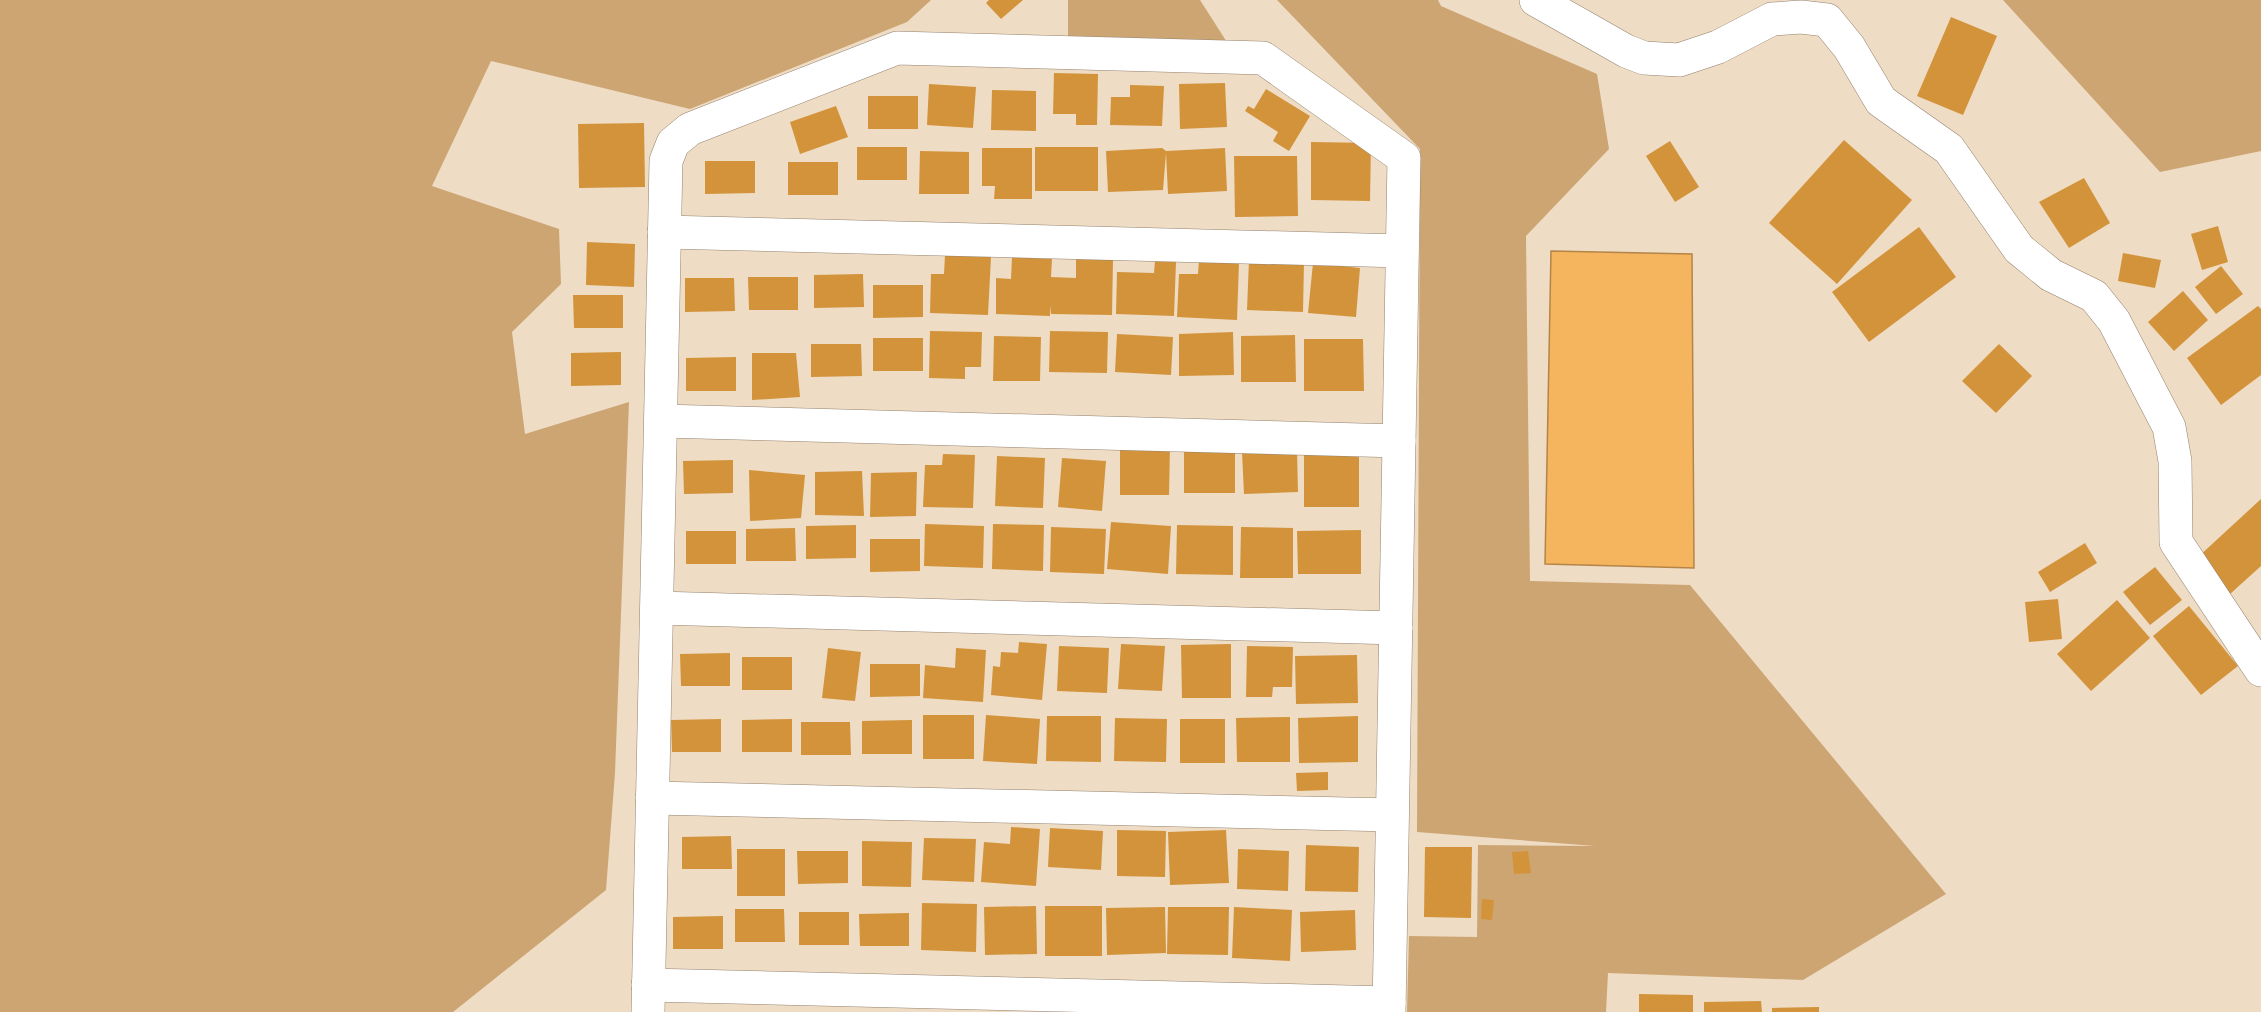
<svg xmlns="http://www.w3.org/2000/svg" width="2261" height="1012" font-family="Barlow,sans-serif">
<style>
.green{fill:#cda573}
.water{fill:#f5b45e;stroke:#b48547;stroke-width:1.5}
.building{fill:#d3933a}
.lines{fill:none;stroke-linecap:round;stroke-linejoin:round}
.minor-casing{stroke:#94826e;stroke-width:34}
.minor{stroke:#fff;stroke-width:33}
</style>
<rect width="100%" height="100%" fill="#eedcc5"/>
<g class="green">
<polygon points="0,0 931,0 907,22 690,109 491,61 432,186 559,229 561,284 512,332 525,434 629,402 615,773 606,890 453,1012 0,1012"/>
<polygon points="1068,0 1200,0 1230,47 1068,39"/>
<polygon points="1277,0 1438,0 1441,6 1597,74 1609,149 1526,236 1530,581 1690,585 1946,894 1803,980 1608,973 1606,1012 1407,1012 1409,936 1477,937 1478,845 1595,846 1417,832 1420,149"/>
<polygon points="2003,0 2261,0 2261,151 2160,172"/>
</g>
<polygon class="water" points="1551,251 1692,254 1694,568 1545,564"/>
<g class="building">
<polygon points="989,0 1023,0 1001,19 986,3"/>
<polygon points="1951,17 1997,36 1963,115 1917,96"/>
<polygon points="1054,73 1098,74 1097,125 1076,125 1076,114 1053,114"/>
<polygon points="1225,83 1227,127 1180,129 1179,84"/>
<polygon points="929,84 976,87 973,128 927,125"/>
<polygon points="1130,85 1164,86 1162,126 1110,125 1111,97 1130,97"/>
<polygon points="1266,89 1310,116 1289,151 1273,141 1278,132 1245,111 1248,106 1254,109"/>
<polygon points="992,90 1036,91 1036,131 991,130"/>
<rect x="868" y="96" width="50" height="33"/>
<polygon points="836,106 848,137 800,154 790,122"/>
<polygon points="644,123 645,187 579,188 578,124"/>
<polygon points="1844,140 1912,200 1837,284 1769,223"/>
<polygon points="1670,141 1699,187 1675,202 1646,156"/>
<polygon points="1311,142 1371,143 1370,201 1311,200"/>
<rect x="857" y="147" width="50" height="33"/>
<rect x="1035" y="147" width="63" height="44"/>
<polygon points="982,148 1032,148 1032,199 994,199 995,186 982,186"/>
<polygon points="1162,148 1166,151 1225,148 1227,191 1168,194 1166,153 1163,190 1108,192 1106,151"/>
<polygon points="920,151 969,152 969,194 919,194"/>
<polygon points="1234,156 1297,156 1298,216 1235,217"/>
<polygon points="705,161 755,161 755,193 705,194"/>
<rect x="788" y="162" width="50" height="33"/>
<polygon points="2084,178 2110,223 2069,248 2039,202"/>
<polygon points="2218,226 2228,262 2202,270 2191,234"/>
<polygon points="1919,227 1956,277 1869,342 1832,292"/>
<polygon points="587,242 635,244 634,287 586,285"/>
<polygon points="2123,253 2161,260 2155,288 2118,281"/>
<polygon points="945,255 991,257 988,315 930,313 931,274 944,274"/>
<polygon points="1012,257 1052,259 1051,277 1076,278 1076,259 1113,259 1112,315 1051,314 1050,305 1050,316 996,314 996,278 1011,279"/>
<polygon points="1199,260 1239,262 1237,320 1177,317 1179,274 1198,274"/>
<polygon points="1249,260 1304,262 1303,312 1247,310"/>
<polygon points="1155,261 1176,262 1174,316 1116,314 1117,272 1154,273"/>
<polygon points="1313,263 1360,268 1356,317 1308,313"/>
<polygon points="2221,266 2243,294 2216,314 2195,287"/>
<polygon points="863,274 864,307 814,308 814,275"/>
<polygon points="748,277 798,277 798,310 749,310"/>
<polygon points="685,278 734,278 735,311 685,312"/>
<polygon points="873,285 923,285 923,317 873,318"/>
<polygon points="2183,291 2208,320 2174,351 2148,322"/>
<polygon points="573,295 623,295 623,328 574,328"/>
<polygon points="2258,306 2261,309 2261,375 2221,405 2187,358"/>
<polygon points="930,331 982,332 981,367 965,367 965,379 929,378"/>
<polygon points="1050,331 1108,332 1107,373 1049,372"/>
<polygon points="1233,332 1234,375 1179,376 1179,334"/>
<polygon points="1117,334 1173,337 1171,375 1115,372"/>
<polygon points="1295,335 1296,382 1241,382 1241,336"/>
<polygon points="994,336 1041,337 1040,381 993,381"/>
<rect x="873" y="338" width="50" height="33"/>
<polygon points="1304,339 1363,339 1364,391 1304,391"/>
<polygon points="811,344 861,344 862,376 811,377"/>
<polygon points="1999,344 2032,376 1996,413 1962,381"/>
<polygon points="621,352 621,385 571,386 571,353"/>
<polygon points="752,353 796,353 800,397 752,400"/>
<polygon points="736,357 736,391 686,391 686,358"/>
<polygon points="1120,446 1170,446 1169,495 1120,495"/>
<polygon points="1184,450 1235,451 1235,493 1184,493"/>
<polygon points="1297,450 1298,492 1244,494 1242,452"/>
<polygon points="943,454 975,455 973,508 923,507 925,465 942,465"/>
<rect x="1304" y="454" width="55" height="53"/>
<polygon points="997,456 1045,458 1043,508 995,506"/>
<polygon points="1062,458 1106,461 1102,511 1058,507"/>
<polygon points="733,460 733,493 684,494 683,461"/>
<polygon points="749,470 805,475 801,518 750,521"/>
<polygon points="862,471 864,516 815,515 815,472"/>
<polygon points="917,472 916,516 870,517 871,473"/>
<polygon points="2261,499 2261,566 2230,594 2197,558"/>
<polygon points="1111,522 1171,526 1168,574 1107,569"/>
<polygon points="925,524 984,526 983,568 924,566"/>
<polygon points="993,524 1044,525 1043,571 992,569"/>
<polygon points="856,525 856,558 806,559 806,526"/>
<polygon points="1177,525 1233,526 1233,575 1176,574"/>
<polygon points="1051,527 1106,529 1104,574 1050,572"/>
<polygon points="1241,527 1293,528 1293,578 1240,578"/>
<polygon points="795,528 796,561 746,561 746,529"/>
<polygon points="1361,530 1361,574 1298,574 1297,531"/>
<rect x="686" y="531" width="50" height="33"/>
<polygon points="870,539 920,539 920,571 870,572"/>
<polygon points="2085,543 2097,563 2050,592 2038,572"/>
<polygon points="2155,567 2182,600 2150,625 2123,592"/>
<polygon points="2058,599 2062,639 2029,642 2025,602"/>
<polygon points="2117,600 2150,638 2091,691 2057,654"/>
<polygon points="2189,606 2238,666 2201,695 2153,636"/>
<polygon points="1019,642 1047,644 1042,700 991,695 993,666 1000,667 1001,652 1018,653"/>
<polygon points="1121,644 1165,646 1162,691 1118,689"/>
<polygon points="1231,644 1231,698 1182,698 1181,645"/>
<polygon points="1059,646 1109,648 1107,693 1057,691"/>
<polygon points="1247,646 1293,647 1292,687 1273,687 1272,697 1246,697"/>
<polygon points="828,648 861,652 855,701 822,698"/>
<polygon points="956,648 986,650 983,702 923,698 925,665 955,668"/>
<polygon points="730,653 730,686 681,686 680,654"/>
<polygon points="1357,655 1358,703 1296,704 1295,656"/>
<rect x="742" y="657" width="50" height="33"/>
<polygon points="870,664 920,664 920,696 870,697"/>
<rect x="923" y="715" width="51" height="44"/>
<polygon points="986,715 1040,719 1037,764 983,761"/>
<polygon points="1047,716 1101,716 1101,762 1046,761"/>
<polygon points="1358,716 1358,762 1299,763 1298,718"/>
<polygon points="1290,717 1290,762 1237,762 1236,718"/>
<polygon points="1115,718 1167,719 1166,762 1114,761"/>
<polygon points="721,719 721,752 672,752 671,720"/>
<polygon points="792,719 792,752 742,752 742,720"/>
<rect x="1180" y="719" width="45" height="44"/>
<polygon points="912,720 912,754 862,754 862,721"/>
<polygon points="801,722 850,722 851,755 801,755"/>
<polygon points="1328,772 1328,790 1297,791 1296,773"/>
<polygon points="1011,827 1040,829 1036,886 981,882 984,842 1010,844"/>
<polygon points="1050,828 1103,831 1101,870 1048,867"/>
<polygon points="1117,830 1166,831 1165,877 1117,876"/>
<polygon points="1226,830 1229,883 1170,885 1168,832"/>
<polygon points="731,836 732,869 682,869 682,837"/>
<polygon points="924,838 976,839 974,882 922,880"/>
<polygon points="862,841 912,842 911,887 862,886"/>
<polygon points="1306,845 1359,847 1358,892 1305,891"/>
<polygon points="1425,847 1472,847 1471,918 1424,917"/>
<rect x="737" y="849" width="48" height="47"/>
<polygon points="1238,849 1289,851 1288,891 1237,889"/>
<polygon points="797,851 848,851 848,883 798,884"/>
<polygon points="1528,851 1531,873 1514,874 1512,852"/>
<polygon points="1482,899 1494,900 1492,920 1481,919"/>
<polygon points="922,903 977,904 976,952 921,950"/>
<polygon points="1036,906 1037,954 985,955 984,907"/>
<rect x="1045" y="906" width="57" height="50"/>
<polygon points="1165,907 1166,953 1107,955 1106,908"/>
<polygon points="1168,907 1229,907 1228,955 1167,954"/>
<polygon points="1234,907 1292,910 1290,961 1232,958"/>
<polygon points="735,909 784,909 785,942 735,942"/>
<polygon points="1355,910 1356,950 1301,952 1300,912"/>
<rect x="799" y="912" width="50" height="33"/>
<polygon points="909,913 909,946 860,946 859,914"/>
<polygon points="723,916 723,949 673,949 673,917"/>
<polygon points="1639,994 1693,995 1693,1012 1639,1012"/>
<polygon points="1761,1001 1762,1012 1704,1012 1704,1002"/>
<polygon points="1819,1007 1819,1012 1772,1012 1772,1008"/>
</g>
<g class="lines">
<defs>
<g id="minor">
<polyline points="1536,0 1626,51 1644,58 1679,60 1718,47 1772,19 1801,17 1827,20 1849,47 1881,101 1949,149 2019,249 2051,275 2094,296 2114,321 2169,427 2175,461 2176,542 2261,670"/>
<polyline points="664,232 1402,251"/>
<polyline points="661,421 1399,441"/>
<polyline points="657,608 1396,628"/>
<polyline points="652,798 1392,815"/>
<polyline points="648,985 1389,1003"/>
<polyline points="648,1012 666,161 673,143 690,129 897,48 1263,58 1404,158 1389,1012"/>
</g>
</defs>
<use href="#minor" class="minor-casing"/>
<use href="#minor" class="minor"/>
</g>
</svg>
